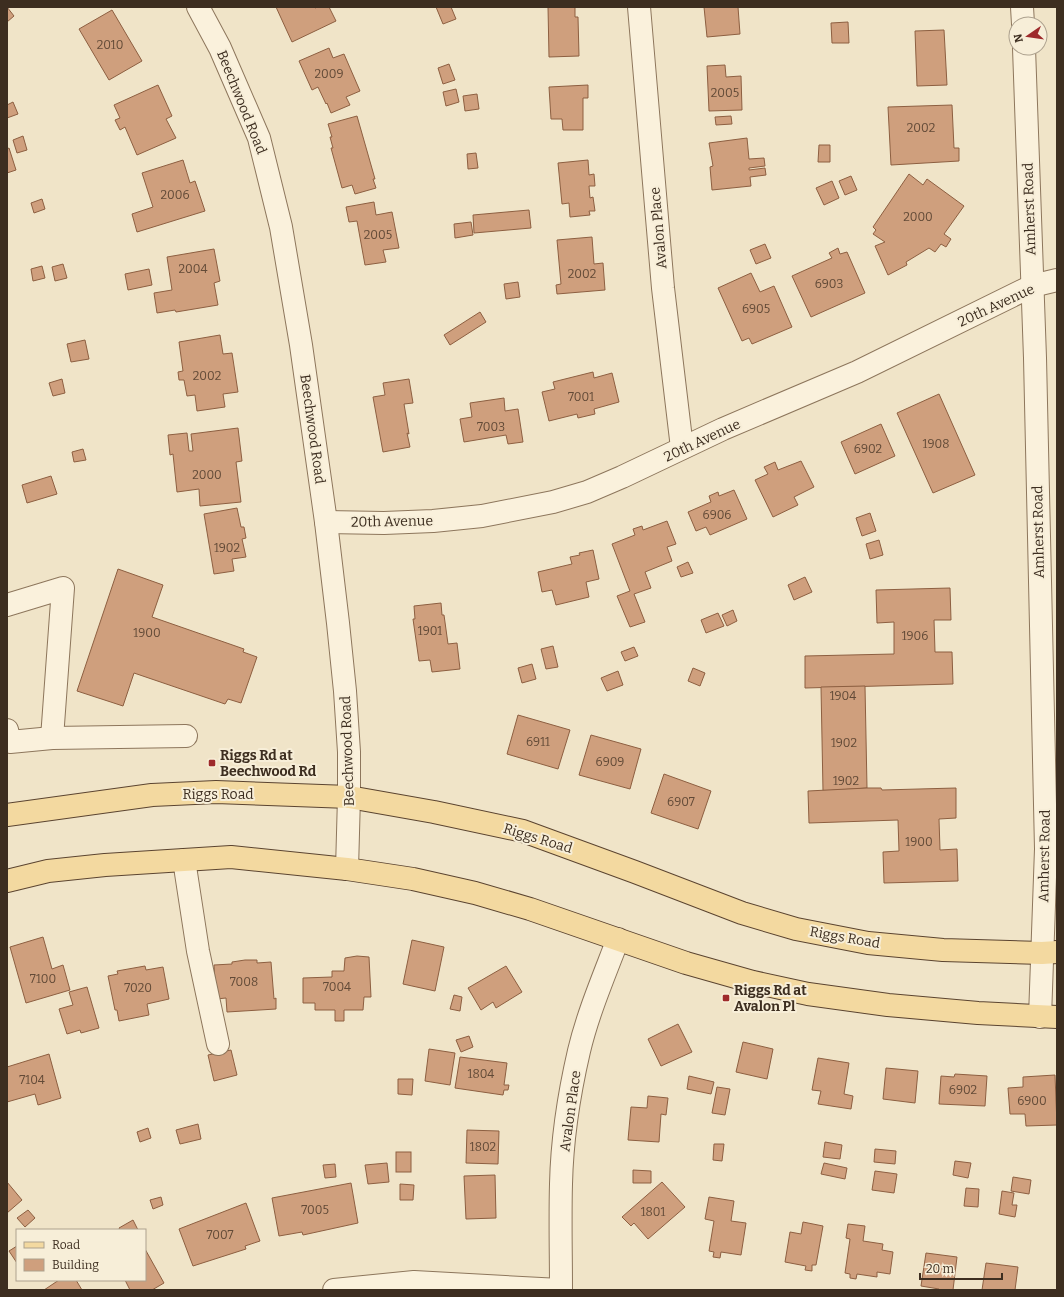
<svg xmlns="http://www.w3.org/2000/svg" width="1064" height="1297" font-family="Bitter,serif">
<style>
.building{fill:#cf9f7d;stroke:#8d5f41}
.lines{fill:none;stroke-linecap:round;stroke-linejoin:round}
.minor-casing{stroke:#8d765c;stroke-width:24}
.major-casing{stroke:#5b4430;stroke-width:24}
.minor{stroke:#faf1dc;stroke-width:22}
.major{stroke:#f3d9a0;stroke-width:22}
.poi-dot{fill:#9e2a2b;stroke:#f7eed8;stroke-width:1.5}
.labels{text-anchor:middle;stroke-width:4;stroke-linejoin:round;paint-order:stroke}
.number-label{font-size:12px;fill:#624a37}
.street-label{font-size:14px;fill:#3d2e20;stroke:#f7eed8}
.poi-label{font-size:14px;font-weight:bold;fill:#3d2e20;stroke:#f7eed8;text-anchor:start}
</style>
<rect width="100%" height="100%" fill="#f0e4c8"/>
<g class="building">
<polygon points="7,7 14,16 7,22"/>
<polygon points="276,7 315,7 315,8 318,7 329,7 336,21 292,42"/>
<polygon points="436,7 451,7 456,19 443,24"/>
<polygon points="548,7 575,7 575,17 578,17 579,56 549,57"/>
<polygon points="704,7 738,7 740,34 707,37"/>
<polygon points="112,10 142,61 109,80 79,29"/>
<polygon points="848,22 849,43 832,43 831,23"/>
<polygon points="944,30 947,85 917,86 915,31"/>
<polygon points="329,48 333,58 344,54 360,91 346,97 350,105 331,113 327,103 326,104 318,87 312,90 299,61"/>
<polygon points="449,64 455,80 443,84 438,68"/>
<polygon points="725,65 726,77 741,76 742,110 709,111 707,66"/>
<polygon points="158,85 172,116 166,119 176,138 137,155 125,127 120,130 115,120 120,118 114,105"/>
<polygon points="588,85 588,98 583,98 583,130 563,130 562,119 551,119 549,87"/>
<polygon points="456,89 459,102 446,106 443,92"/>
<polygon points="477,94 479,109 465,111 463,96"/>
<polygon points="13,102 18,114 7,118 7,105"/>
<polygon points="952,105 954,148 959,148 959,161 891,165 888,107"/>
<polygon points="357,116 375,179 373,179 376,188 355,194 352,185 342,188 331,148 333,148 330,137 332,137 328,124"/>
<polygon points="731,116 732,124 716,125 715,117"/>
<polygon points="23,136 27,150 17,153 13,140"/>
<polygon points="747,138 749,159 764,158 765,166 749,168 749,170 765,168 766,175 750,177 751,186 712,190 710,167 713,166 709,143"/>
<polygon points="819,145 830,145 830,162 818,162"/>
<polygon points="9,148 16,170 7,173 7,149"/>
<polygon points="476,153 478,168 468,169 467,154"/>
<polygon points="183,160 190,183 195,181 205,211 137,232 132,214 153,207 142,173"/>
<polygon points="588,160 589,175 594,174 595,186 589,186 590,198 593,197 595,211 589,211 590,215 570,217 569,203 562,204 558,163"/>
<polygon points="909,174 923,185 927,179 964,206 944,234 951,239 946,247 941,244 935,252 929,248 906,262 907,265 888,275 875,246 885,242 873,234 876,230 873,227"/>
<polygon points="851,176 857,190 845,195 839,181"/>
<polygon points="832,181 839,198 824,205 816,188"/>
<polygon points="42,199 45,209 34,213 31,203"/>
<polygon points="374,202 376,215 392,212 399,248 383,250 386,262 365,265 357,221 349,222 346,207"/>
<polygon points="529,210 531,228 474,233 473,215"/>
<polygon points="471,222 473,235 455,238 454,224"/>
<polygon points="592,237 594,264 603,263 605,290 557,294 556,285 561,284 557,240"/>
<polygon points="765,244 771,258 756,264 750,250"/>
<polygon points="838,248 840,254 847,252 865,293 811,317 792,276 832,258 829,253"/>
<polygon points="214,249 220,281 214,283 218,305 176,312 175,310 157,313 154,293 172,290 167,257"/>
<polygon points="63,264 67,278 55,281 52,267"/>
<polygon points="42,266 45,278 33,281 31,269"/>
<polygon points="149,269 152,285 128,290 125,274"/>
<polygon points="751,273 760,292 774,286 792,327 752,344 749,338 742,341 718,288"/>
<polygon points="518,282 520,297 506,299 504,284"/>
<polygon points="480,312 486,322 450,345 444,335"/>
<polygon points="220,335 223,354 232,353 238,392 223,394 225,407 197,411 195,395 187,396 184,380 179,380 178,372 183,371 179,342"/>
<polygon points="85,340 89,359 71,362 67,344"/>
<polygon points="593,372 594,378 612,373 619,402 594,409 595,414 578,418 577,414 549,421 542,392 555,389 553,382"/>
<polygon points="62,379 65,393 53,396 49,383"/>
<polygon points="409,379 413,403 404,404 409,434 407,433 410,447 383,452 373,397 385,395 383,383"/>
<polygon points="939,394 975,475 933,493 897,413"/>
<polygon points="504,398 505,411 518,409 523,442 508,444 506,435 464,442 460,419 472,417 470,403"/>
<polygon points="881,424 895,456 855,474 841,442"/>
<polygon points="238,428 242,461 236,462 241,502 200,506 199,489 177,492 173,454 170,455 168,435 187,433 189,451 193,451 191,434"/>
<polygon points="83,449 86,460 74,462 72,452"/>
<polygon points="801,461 814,487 794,497 798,505 773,517 755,480 768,474 764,467 775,462 778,470"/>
<polygon points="51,476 57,494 27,503 22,485"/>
<polygon points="734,490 747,519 710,535 706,527 696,531 688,512 711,502 709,496 718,492 719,496"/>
<polygon points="237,508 241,527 244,527 246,538 242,539 246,557 232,559 234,571 214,574 204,514"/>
<polygon points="870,513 876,531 862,536 856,518"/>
<polygon points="667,521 676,544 667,547 672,561 645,572 651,588 634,594 645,622 630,627 617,596 630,591 612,544 635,535 633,529 642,526 643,530"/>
<polygon points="879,540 883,555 870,559 866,544"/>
<polygon points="593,550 599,579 586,582 589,597 556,605 552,590 542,592 538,572 572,564 570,557 580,555 579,553"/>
<polygon points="688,562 693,573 681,577 677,567"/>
<polygon points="118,569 163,585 152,617 244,649 243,652 257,657 241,703 228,699 225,704 134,673 123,706 77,691"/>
<polygon points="805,577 812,592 794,600 788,585"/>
<polygon points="950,588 951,620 934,620 935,652 952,652 953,684 805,688 805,656 894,654 894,622 877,623 876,590"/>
<polygon points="441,603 442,615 444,615 448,644 457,643 460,669 432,672 430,660 419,661 413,619 415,619 414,606"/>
<polygon points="733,610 737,621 727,626 722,615"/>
<polygon points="718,613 724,626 706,633 701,620"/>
<polygon points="553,646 558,667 546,669 541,649"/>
<polygon points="634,647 638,656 625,661 621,652"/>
<polygon points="532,664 536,679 522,683 518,668"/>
<polygon points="693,668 705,673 700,686 688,681"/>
<polygon points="618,671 623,685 607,691 601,678"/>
<polygon points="865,686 867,788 823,791 821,687"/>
<polygon points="518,715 570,730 558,769 507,754"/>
<polygon points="591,735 641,749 630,789 579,775"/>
<polygon points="664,774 711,791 698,829 651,813"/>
<polygon points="867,788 881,788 882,790 956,788 956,818 939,819 940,850 957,849 958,881 884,883 883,852 899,851 898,820 809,823 808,791"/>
<polygon points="43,937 52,969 63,965 70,990 26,1003 10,947"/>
<polygon points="412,940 444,947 435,991 403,984"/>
<polygon points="357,956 369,957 371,997 364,997 363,1010 344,1010 344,1021 335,1021 335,1010 315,1010 315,1003 303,1003 303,978 332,977 332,971 344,971 345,958"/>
<polygon points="245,960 257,960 257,963 271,962 274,999 276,998 276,1009 227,1012 226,998 216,999 214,965 232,964 232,962"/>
<polygon points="145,966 146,970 163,967 169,999 147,1004 149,1015 119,1021 117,1010 115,1010 108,976 118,974 117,971"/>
<polygon points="506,966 522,992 496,1008 493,1002 481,1010 468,988"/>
<polygon points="87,987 99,1028 81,1033 80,1030 67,1034 59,1009 73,1005 69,992"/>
<polygon points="454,995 462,997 460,1011 450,1009"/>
<polygon points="678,1024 692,1052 661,1066 648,1039"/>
<polygon points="469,1036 473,1047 461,1052 456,1040"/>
<polygon points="743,1042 773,1049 767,1079 736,1072"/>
<polygon points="429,1049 455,1053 450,1085 425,1081"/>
<polygon points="231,1050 237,1075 214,1081 208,1055"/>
<polygon points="49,1054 61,1098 38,1105 35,1094 7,1102 7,1067"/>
<polygon points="460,1057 507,1063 504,1085 509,1085 508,1090 504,1090 503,1095 455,1088"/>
<polygon points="818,1058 849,1063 844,1094 853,1096 851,1109 818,1104 821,1091 812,1090"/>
<polygon points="886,1068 918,1071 915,1103 883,1099"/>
<polygon points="955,1074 987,1076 985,1106 939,1104 941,1076 954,1077"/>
<polygon points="1055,1075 1057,1125 1026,1126 1025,1114 1010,1114 1008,1088 1023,1087 1023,1077"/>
<polygon points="689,1076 714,1082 711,1094 687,1089"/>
<polygon points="398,1079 413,1079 412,1095 398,1094"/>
<polygon points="717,1087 730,1089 725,1115 712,1113"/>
<polygon points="648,1096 668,1098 666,1115 661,1114 659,1142 628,1140 631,1107 647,1108"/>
<polygon points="198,1124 201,1139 180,1144 176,1130"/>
<polygon points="148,1128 151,1138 140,1142 137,1132"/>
<polygon points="467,1130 499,1131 498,1164 466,1163"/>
<polygon points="825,1142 842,1145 840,1159 823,1157"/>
<polygon points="714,1144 724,1144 722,1161 713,1160"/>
<polygon points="875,1149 896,1151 895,1164 874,1162"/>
<rect x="396" y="1152" width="15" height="20"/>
<polygon points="955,1161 971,1163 968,1178 953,1175"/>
<polygon points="387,1163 389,1182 368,1184 365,1165"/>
<polygon points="824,1163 847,1168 845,1179 821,1174"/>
<polygon points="335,1164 336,1177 325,1178 323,1165"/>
<polygon points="633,1170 651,1171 651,1183 633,1183"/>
<polygon points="875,1171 897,1174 894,1193 872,1190"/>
<polygon points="495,1175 496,1218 466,1219 464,1176"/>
<polygon points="1013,1177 1031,1180 1029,1194 1011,1191"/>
<polygon points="7,1182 22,1200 7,1213"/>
<polygon points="662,1182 685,1207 648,1239 634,1223 631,1226 622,1217"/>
<polygon points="351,1183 358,1223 303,1235 302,1232 279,1236 272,1198"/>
<polygon points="400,1184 414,1185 413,1200 400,1200"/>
<polygon points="966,1188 979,1189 978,1207 964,1206"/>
<polygon points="1002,1191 1014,1193 1012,1205 1017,1205 1015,1217 999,1214"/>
<polygon points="161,1197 163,1205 153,1209 150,1200"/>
<polygon points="709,1197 734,1201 731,1221 746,1223 741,1255 721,1252 720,1258 713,1257 714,1252 709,1251 714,1221 705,1219"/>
<polygon points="246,1203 260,1241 245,1246 246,1249 193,1266 179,1229"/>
<polygon points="28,1210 35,1218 25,1227 17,1218"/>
<polygon points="133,1220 138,1230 120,1230 119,1228"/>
<polygon points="803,1222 823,1226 816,1265 812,1265 812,1271 805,1270 806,1266 785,1262 790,1232 801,1234"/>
<polygon points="848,1224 865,1226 863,1241 883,1244 882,1250 893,1252 890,1274 877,1272 877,1277 857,1274 856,1279 850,1278 850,1274 845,1273 850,1239 846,1238"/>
<polygon points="17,1246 17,1263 9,1251"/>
<polygon points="145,1249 164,1283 152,1290 130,1290 125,1280 145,1280"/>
<polygon points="926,1253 957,1257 953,1290 939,1290 939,1289 921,1286"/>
<polygon points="986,1263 1018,1267 1015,1290 982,1290"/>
<polygon points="59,1280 76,1280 82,1290 44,1290"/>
</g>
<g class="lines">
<defs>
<g id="minor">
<polyline points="198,7 220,48 259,138 281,227 301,345 326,522 338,623 345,691 349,752 349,797 347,869"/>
<polyline points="639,7 663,288 682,448"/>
<polyline points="1022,7 1023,24"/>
<polyline points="1024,48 1035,358 1046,849 1040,1017"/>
<polyline points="326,522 384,523 433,521 482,516 553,502 587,492 622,477 723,429 857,372 1032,286 1057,280"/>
<polyline points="7,605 63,588 52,738"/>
<polyline points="7,730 10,742 52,738 186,736"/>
<polyline points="184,860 198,951 218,1044"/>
<polyline points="334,1290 414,1282 560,1290"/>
<path d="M 561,1290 C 561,1255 560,1219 561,1184 C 562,1140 569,1094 579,1051 C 588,1013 604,976 618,939"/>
</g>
<g id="major">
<polyline points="7,815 152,795 216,792 349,797 434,812 523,831 635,872 742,913 796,929 868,943 943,950 1042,953 1057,952"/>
<polyline points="7,881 48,871 105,865 231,857 347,869 413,879 475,893 530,909 686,963 753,982 808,994 888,1005 978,1013 1057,1017"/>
</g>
</defs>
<use href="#minor" class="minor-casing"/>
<use href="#major" class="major-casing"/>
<use href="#minor" class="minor"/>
<use href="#major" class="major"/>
</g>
<g class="poi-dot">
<rect x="208" y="759" width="8" height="8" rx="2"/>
<rect x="722" y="994" width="8" height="8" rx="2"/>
</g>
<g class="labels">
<g class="number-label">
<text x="110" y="49">2010</text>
<text x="329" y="78">2009</text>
<text x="725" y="97">2005</text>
<text x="921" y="132">2002</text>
<text x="175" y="199">2006</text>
<text x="918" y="221">2000</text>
<text x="378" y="239">2005</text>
<text x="193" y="273">2004</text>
<text x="582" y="278">2002</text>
<text x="829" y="288">6903</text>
<text x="756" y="313">6905</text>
<text x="207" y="380">2002</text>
<text x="581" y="401">7001</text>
<text x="491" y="431">7003</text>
<text x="936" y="448">1908</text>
<text x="868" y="453">6902</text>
<text x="207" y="479">2000</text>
<text x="717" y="519">6906</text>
<text x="227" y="552">1902</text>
<text x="430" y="635">1901</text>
<text x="147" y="637">1900</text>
<text x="915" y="640">1906</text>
<text x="843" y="700">1904</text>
<text x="538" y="746">6911</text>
<text x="844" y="747">1902</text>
<text x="610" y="766">6909</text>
<text x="846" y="785">1902</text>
<text x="681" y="806">6907</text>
<text x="919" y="846">1900</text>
<text x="43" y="983">7100</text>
<text x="244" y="986">7008</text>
<text x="337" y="991">7004</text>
<text x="138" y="992">7020</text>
<text x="481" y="1078">1804</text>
<text x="32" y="1084">7104</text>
<text x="963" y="1094">6902</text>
<text x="1032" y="1105">6900</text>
<text x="483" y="1151">1802</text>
<text x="315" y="1214">7005</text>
<text x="653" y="1216">1801</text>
<text x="220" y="1239">7007</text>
</g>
<g class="street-label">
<text transform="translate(242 102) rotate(68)" y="5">Beechwood Road</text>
<text transform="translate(1029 209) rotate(-92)" y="5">Amherst Road</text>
<text transform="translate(658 228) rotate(-95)" y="5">Avalon Place</text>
<text transform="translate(996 305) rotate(-25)" y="5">20th Avenue</text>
<text transform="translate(313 429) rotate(82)" y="5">Beechwood Road</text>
<text transform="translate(702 440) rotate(-25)" y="5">20th Avenue</text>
<text transform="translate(392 521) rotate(-1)" y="5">20th Avenue</text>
<text transform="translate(1038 532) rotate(-91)" y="5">Amherst Road</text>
<text transform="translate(347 751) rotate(-92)" y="5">Beechwood Road</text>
<text x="218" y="799">Riggs Road</text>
<text transform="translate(538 838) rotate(17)" y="5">Riggs Road</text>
<text transform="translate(1044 856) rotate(-89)" y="5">Amherst Road</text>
<text transform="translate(845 937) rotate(10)" y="5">Riggs Road</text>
<text transform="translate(570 1111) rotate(-82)" y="5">Avalon Place</text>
</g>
<g class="poi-label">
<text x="220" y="760">Riggs Rd at<tspan x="220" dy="16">Beechwood Rd</tspan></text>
<text x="734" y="995">Riggs Rd at<tspan x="734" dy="16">Avalon Pl</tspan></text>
</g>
</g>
<rect width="1064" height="1297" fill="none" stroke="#3d2e20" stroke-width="16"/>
<rect x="16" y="1229" width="130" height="52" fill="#f7eed8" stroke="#ada18e"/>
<rect x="24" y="1242" width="20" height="6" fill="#f3d9a0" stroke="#ada18e"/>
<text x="52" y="1249" font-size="12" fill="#3d2e20">Road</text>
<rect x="24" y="1259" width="20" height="12" fill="#cf9f7d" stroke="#ada18e"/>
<text x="52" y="1269" font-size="12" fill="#3d2e20">Building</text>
<g transform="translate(1028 36) rotate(257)"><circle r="19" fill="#f7eed8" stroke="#ada18e"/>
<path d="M0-3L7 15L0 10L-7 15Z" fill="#9e2a2b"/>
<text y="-6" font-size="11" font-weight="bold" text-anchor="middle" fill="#3d2e20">N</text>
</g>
<path d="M920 1273v6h82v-6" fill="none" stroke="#3d2e20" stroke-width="2"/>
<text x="926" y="1273" font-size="12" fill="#3d2e20" stroke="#f7eed8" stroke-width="3" paint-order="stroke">20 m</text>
</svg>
